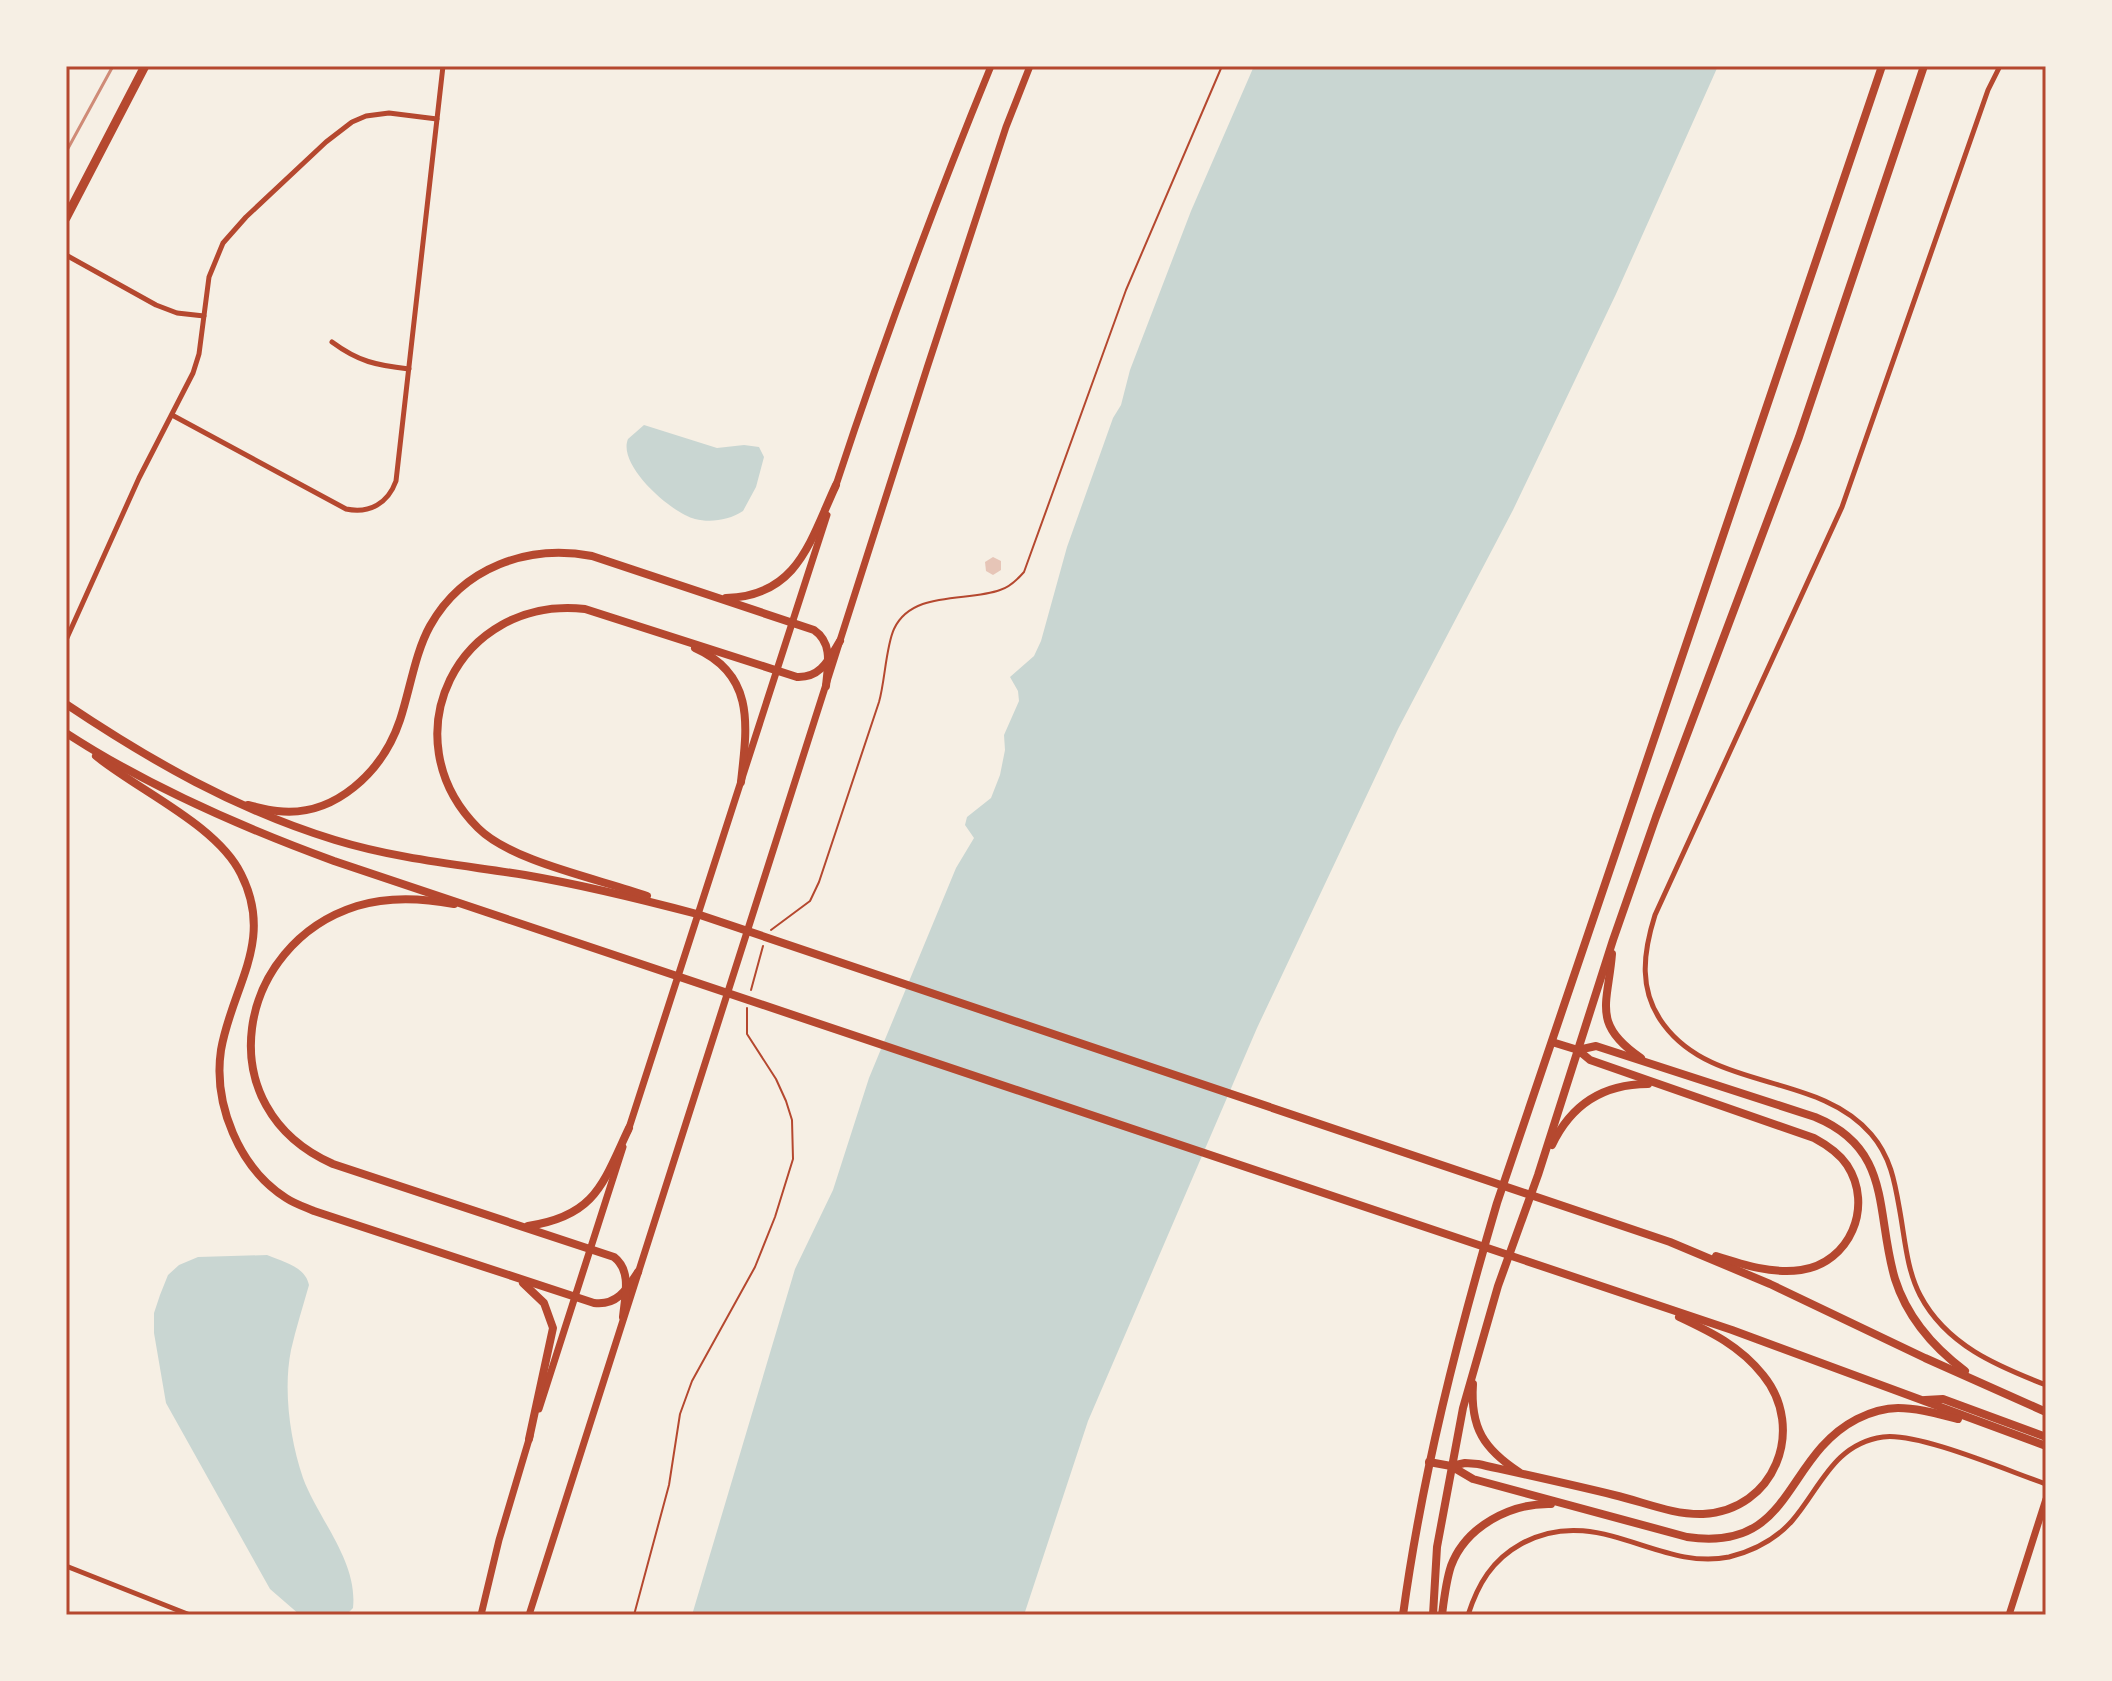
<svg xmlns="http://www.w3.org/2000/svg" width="2112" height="1681" font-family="Mulish,sans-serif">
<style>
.water{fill:#c9d6d2}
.building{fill:#e6c5b7}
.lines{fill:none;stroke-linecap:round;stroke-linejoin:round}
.path{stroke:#b5482f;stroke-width:2}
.minor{stroke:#b5482f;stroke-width:5}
.tertiary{stroke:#b5482f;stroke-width:7}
.secondary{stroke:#b5482f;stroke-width:8}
.primary{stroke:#b5482f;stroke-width:9}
.rail{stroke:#cf8b77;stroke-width:3}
.neatline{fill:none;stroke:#b5482f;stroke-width:3}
</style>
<rect width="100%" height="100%" fill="#f6efe4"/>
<g class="water">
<polygon points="1254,66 1718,66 1616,294 1513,510 1398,729 1257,1028 1088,1421 1024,1615 692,1615 795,1269 833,1190 869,1078 956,868 974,838 965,825 967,817 991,798 1000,775 1005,750 1004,735 1019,701 1018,691 1010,677 1034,656 1041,641 1067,547 1113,418 1121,405 1130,370 1191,211"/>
<path d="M 644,425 L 717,448 L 744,445 L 759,447 L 764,457 L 756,487 L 743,511 C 729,520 711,523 695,519 C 671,513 617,465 628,439 Z"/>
<path d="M 267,1255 C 283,1262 305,1266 309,1285 C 303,1306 296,1328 291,1350 C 283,1390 290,1440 303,1478 C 318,1519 358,1561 353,1608 L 346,1615 L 300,1615 L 270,1589 L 166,1403 L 154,1333 L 154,1313 L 160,1295 L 168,1275 L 179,1265 L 198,1257 Z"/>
</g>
<polygon class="building" points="993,557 1001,561 1001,570 993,575 986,571 985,562"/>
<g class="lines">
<g class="path">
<path d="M 771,930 L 810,901 L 819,882 L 879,702 C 885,681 886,646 894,629 C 912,590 968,602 1000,590 C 1010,587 1017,580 1024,572 L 1126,290 L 1222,66"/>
<polyline points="751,990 763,946"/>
<polyline points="634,1615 669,1485 680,1414 692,1381 755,1267 775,1217 793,1159 792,1120 786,1101 776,1079 747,1034 747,1008"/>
</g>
<g class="minor">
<path d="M 2000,66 L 1988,90 L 1842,507 L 1655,915 C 1643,953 1638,991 1664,1025 C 1714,1092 1818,1072 1871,1134 C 1891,1157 1895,1183 1900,1212 C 1905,1240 1907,1270 1920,1295 C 1946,1345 1997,1366 2046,1385"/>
<polyline points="66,255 156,305 177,313 204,316"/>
<path d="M 332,342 C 359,362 376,365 409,369"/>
<path d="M 172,415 L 346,509 C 370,514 388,503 396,481 L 443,66"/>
<polyline points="66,640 139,478 193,373 199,354 209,277 223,243 246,217 326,142 352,122 366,116 389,113 437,119"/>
<polyline points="66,1566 190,1615"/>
<path d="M 1468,1615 C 1478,1584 1492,1560 1521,1544 C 1597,1502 1658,1572 1729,1557 C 1753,1551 1775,1540 1792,1521 C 1820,1489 1833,1444 1883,1437 C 1918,1432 2008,1471 2046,1484"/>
</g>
<g class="tertiary">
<path d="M 835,488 C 882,345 934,205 991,66"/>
<polyline points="628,1131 827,515"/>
<polyline points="539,1409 623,1147"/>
<polyline points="481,1615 499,1540 530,1436"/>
<polyline points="529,1615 927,368 1006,127 1030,66"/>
<polyline points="2009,1615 2046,1499"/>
</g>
<g class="secondary">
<path d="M 726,598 C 798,596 810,541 836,485"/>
<path d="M 695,648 C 756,675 747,727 741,782"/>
<path d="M 66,704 C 151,761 237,810 335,840 C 397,859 462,865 525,875 C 583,885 640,899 697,914 L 1670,1242 L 1770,1284 L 1925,1358 L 2046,1412"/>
<path d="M 66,733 C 149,787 241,827 334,861 L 1732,1330 L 2046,1446"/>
<path d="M 96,756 C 139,791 217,825 241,874 C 275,941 232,986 221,1050 C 213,1104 239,1168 286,1198 C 295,1204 305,1207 314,1211 L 594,1303 C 617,1306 627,1289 638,1272"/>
<path d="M 248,805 C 257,807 267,810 277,811 C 335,818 383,771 400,720 C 410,690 415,653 430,626 C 463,567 528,544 592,556 L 814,630 C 833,643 828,665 826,686"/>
<path d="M 647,896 C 600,879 512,862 478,828 C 388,738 458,595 585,609 L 797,677 C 821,678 829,659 840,641"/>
<path d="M 454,904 C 422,898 389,896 357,906 C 236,944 206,1108 333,1164 L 614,1257 C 632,1271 625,1296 623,1317"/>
<path d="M 1612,954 C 1608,1004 1591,1024 1641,1058"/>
<path d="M 1552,1042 L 1578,1050 L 1590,1060 L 1814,1138 C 1827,1145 1839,1153 1847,1165 C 1874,1206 1850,1263 1801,1270 C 1772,1274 1744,1265 1716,1256"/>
<path d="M 1578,1050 L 1596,1046 L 1815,1117 C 1893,1149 1875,1212 1895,1279 C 1907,1317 1933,1347 1965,1371"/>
<path d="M 1552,1145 C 1571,1105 1603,1084 1648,1084"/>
<path d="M 528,1226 C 596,1216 603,1183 629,1128"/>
<polyline points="523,1283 544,1303 553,1328 529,1439"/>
<path d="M 1473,1384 C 1470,1428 1484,1449 1519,1472"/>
<polyline points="1925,1400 1943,1399 2046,1437"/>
<path d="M 1429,1462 L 1451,1466 L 1473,1479 L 1687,1537 C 1794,1553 1783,1457 1857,1419 C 1869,1413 1884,1408 1898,1408 C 1918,1408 1938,1414 1958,1419"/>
<path d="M 1451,1466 L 1465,1463 L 1478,1464 C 1523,1474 1569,1484 1614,1495 C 1644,1502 1673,1515 1703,1514 C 1774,1511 1807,1429 1763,1375 C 1740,1346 1711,1332 1679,1317"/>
<path d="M 1403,1615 C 1422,1475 1457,1339 1497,1203 L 1882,66"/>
<polyline points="1433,1615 1437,1547 1463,1408 1498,1286 1538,1175 1613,940 1656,817 1799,437 1924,66"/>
<path d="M 1442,1615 C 1444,1599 1446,1581 1451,1566 C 1466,1526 1511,1503 1551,1504"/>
</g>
<polyline class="primary" points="66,218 145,66"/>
<polyline class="rail" points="66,152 113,66"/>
</g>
<rect width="2112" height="1681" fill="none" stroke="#f6efe4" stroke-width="136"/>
<rect x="68" y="68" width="1976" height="1545" class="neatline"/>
</svg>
